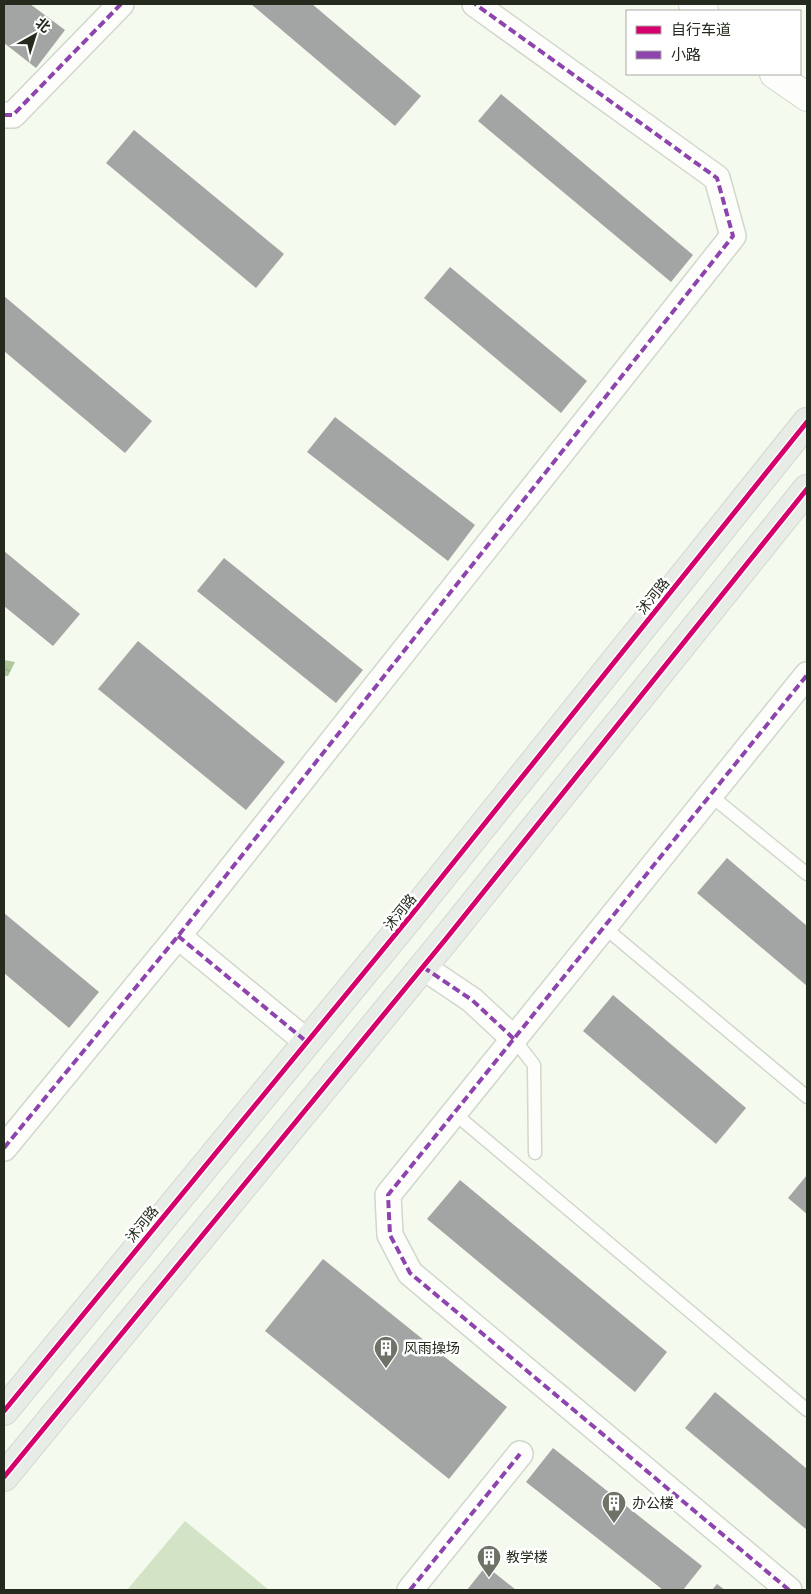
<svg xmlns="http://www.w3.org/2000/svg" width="811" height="1594" font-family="Poppins,'Noto Sans SC',sans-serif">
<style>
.pitch{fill:#d3e3c5}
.water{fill:url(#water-ripples)}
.building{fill:#a3a4a4}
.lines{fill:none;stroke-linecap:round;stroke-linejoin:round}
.service-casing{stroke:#d1d7cb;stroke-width:15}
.minor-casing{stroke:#d1d7cb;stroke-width:28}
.tertiary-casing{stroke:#d1d7cb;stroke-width:30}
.primary-casing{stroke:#d3d7d0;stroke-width:30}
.service{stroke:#fdfefc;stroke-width:12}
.minor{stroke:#fdfefc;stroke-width:25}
.tertiary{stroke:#fdfefc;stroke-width:28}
.primary{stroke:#e8ece6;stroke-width:28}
.quiet{stroke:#8e44ad;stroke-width:4;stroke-dasharray:8 4;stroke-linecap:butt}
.cycleway-casing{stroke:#fff;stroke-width:8}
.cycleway{stroke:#d6006c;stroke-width:5}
.labels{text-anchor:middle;stroke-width:5;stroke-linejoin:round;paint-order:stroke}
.street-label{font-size:14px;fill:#242b1e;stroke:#fff}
.poi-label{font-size:14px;fill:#242b1e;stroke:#fff;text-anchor:start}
</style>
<defs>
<pattern id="water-ripples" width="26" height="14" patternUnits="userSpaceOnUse" patternTransform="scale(1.25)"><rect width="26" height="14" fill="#b0c89b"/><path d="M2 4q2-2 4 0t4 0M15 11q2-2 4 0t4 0" fill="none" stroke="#97ac85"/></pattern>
</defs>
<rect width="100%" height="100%" fill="#f4faee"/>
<polygon class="pitch" points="185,1521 269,1590 127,1590"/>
<polygon class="water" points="4,660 15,662 8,676 4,676"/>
<g class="building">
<polygon points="4,4 30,4 65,30 36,68 4,43"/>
<polygon points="251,4 312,4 421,96 395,126"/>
<polygon points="501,94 693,255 671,282 478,121"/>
<polygon points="134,130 284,254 256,288 106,163"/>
<polygon points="450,267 587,381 561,413 424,298"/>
<polygon points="4,296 152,421 125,453 4,351"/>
<polygon points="335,417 475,525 448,561 307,452"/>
<polygon points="4,551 80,614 53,646 4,606"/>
<polygon points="224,558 363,670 336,703 197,591"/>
<polygon points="138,641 285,762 246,810 98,689"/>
<polygon points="727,858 807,926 807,986 697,893"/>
<polygon points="4,913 99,992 69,1028 4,973"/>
<polygon points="613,995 746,1108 716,1144 583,1031"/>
<polygon points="807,1175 807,1214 788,1198"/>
<polygon points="460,1180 667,1352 635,1392 427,1219"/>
<polygon points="323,1259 507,1407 449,1479 265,1331"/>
<polygon points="715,1392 807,1469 807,1530 685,1428"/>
<polygon points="553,1448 702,1566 683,1590 663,1590 526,1482"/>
<polygon points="486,1566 516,1590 467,1590"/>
<polygon points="717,1584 725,1590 712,1590"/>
</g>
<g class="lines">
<defs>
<g id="service">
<polyline points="710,795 807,874"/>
<polyline points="604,927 807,1097"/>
<polyline points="514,1039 534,1065 535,1153"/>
<polyline points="454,1113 807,1410"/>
</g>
<g id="minor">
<polyline points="4,115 13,115 121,4"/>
<polyline points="178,936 307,1042"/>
<polyline points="423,967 472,1000 514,1039"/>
<polyline points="4,1148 178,936 733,236 717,178 475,4"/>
<polyline points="410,1590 520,1454"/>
<polyline points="789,1590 410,1273 390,1235 388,1195 807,675"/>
</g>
<g id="tertiary">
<polyline points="693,4 704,11"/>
<polyline points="774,74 807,97"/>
</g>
<g id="primary">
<polyline points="4,1411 413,913 807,422"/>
<polyline points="4,1477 445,940 807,489"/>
</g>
</defs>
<use href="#service" class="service-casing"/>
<use href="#minor" class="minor-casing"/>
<use href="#tertiary" class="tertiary-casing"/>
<use href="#primary" class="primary-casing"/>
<use href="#service" class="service"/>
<use href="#minor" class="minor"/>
<use href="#tertiary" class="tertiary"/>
<use href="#primary" class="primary"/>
<g class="quiet">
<polyline points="4,115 13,115 121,4"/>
<polyline points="178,936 307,1042"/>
<polyline points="423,967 472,1000 514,1039"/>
<polyline points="4,1148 178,936 733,236 717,178 475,4"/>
<polyline points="410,1590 520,1454"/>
<polyline points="789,1590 410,1273 390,1235 388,1195 807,675"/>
</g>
<defs>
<g id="cycleway">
<polyline points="4,1411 413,913 807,422"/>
<polyline points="4,1477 445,940 807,489"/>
</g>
</defs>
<use href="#cycleway" class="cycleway-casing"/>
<use href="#cycleway" class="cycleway"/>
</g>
<defs>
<symbol id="building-pin" viewBox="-11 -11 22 30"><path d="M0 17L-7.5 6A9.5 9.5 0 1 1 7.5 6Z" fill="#6d7367" stroke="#fff"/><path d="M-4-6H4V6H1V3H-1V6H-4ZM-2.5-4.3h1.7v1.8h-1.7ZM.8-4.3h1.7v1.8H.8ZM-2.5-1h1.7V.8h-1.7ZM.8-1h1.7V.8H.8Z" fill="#fff"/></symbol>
</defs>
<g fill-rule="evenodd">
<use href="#building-pin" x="372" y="1334" width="28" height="38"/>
<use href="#building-pin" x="600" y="1489" width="28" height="38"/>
<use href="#building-pin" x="475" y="1543" width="28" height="38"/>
</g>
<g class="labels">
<g class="street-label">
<text transform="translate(653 596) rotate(-51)" y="5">沭河路</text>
<text transform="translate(400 912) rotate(-51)" y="5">沭河路</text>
<text transform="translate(142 1224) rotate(-51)" y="5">沭河路</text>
</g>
<g class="poi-label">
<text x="404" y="1353">风雨操场</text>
<text x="632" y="1508">办公楼</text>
<text x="506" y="1562">教学楼</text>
</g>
</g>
<rect width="811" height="1594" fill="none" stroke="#242b1e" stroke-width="10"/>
<rect x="626" y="10" width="175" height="65" fill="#ffffff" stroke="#a7aaa5"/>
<rect x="636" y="26" width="25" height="8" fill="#d6006c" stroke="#a7aaa5"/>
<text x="671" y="35" font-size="15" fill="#242b1e">自行车道</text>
<rect x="636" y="51" width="25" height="8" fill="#8e44ad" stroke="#a7aaa5"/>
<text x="671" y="60" font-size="15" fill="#242b1e">小路</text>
<g transform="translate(35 35) rotate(39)" stroke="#ffffff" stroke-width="4" paint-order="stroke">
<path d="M0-4L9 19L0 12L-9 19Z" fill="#242b1e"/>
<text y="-8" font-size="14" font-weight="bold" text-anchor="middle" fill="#242b1e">北</text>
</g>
</svg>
